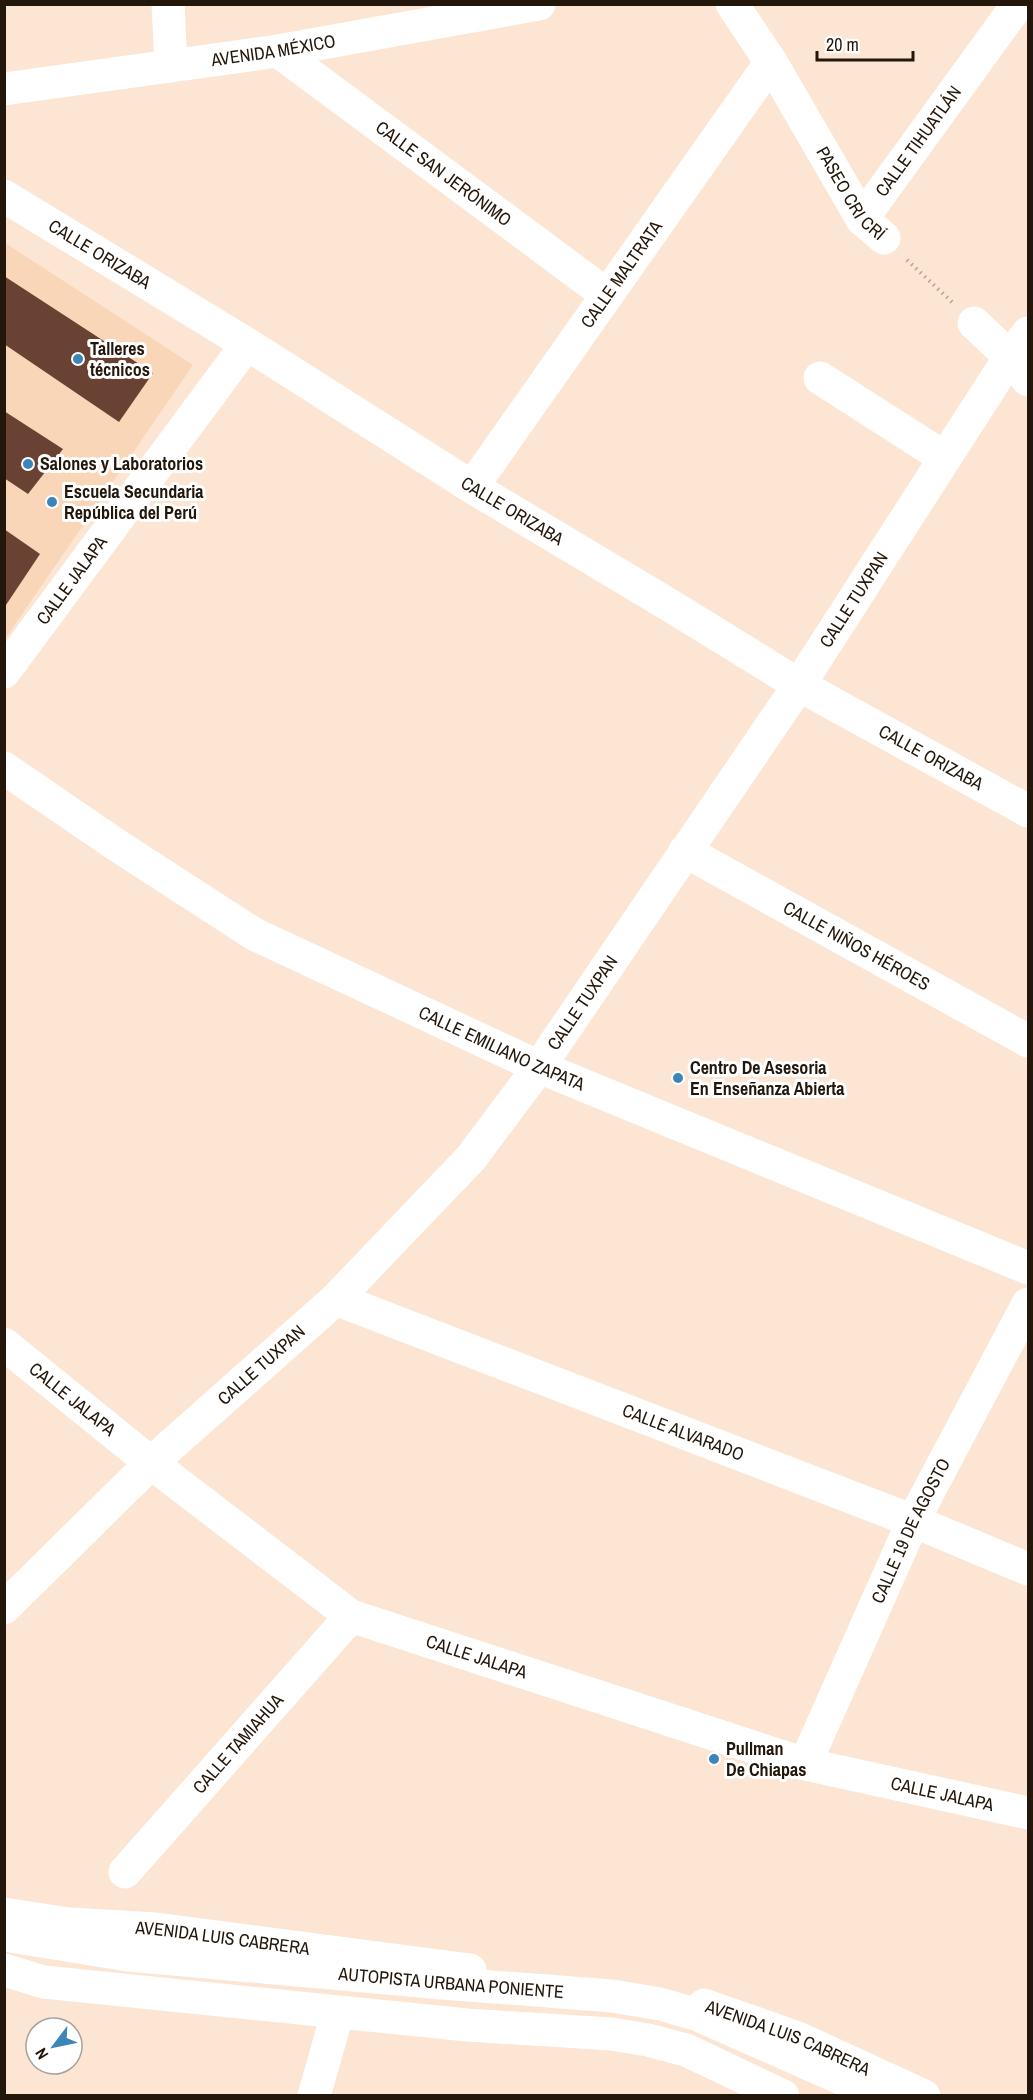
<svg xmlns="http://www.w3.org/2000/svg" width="1033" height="2100" font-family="'Archivo Narrow',sans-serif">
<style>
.built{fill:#f9d6b8}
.building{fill:#694233}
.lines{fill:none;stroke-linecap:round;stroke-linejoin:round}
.path{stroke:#b6a292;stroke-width:4;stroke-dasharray:1.5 4.5;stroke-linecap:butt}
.minor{stroke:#fff;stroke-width:33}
.major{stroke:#fff;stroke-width:33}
.highway{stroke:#fff;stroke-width:33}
.poi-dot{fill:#3b85b9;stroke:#fff;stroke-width:2}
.labels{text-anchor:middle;stroke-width:6;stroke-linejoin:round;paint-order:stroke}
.street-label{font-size:18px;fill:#23160a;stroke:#fff}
.poi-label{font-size:18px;font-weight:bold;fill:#23160a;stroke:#fff;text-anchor:start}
</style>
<rect width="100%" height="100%" fill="#fce5d2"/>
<polygon class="built" points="5,243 193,365 5,639"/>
<g class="building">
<polygon points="4,276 153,373 119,422 4,344"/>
<polygon points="4,411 63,449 28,494 4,478"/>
<polygon points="4,529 40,554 4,608"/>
</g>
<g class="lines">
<polyline class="path" points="907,260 952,302"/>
<g class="minor">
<polyline points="168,4 171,66"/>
<path id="s1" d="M 732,4 L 771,62 L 862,219 L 884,238"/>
<path id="s2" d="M 278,51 L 607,295"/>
<path id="s3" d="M 4,89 L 278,51 L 539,4"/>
<path id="s4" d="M 4,196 L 247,344 L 472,487 L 676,609 L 799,685 L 1028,811"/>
<path id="s5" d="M 862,219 L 1018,4"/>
<polyline points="974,323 1010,357 1028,380"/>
<polyline points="820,378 945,458"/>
<path id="s6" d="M 472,487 L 771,62"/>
<path id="s7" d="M 4,672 L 247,344"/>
<path id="s8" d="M 4,768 L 115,844 L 254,934 L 539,1067 L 1028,1268"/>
<path id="s9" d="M 685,851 L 1028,1041"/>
<path id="s10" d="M 336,1299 L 913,1521 L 1028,1569"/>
<path id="s11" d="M 4,1344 L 151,1463 L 351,1616 L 805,1764 L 1028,1813"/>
<path id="s12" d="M 4,1608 L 151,1463 L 336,1299 L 471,1158 L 539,1067 L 799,685 L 1010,357 L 1028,333"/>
<path id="s13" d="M 805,1764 L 913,1521 L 1028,1304"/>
<path id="s14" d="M 125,1872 L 351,1616"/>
<polyline points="314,2096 335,2022"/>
</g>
<g class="major">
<path id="s15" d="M 4,1914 L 69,1924 L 156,1929 L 470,1970"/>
<path id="s16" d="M 704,2005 L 798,2038 L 924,2096"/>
</g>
<g class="highway">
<path id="s17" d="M 4,1935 L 128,1955 L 442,1983 L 612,1996 L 660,2004 L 698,2015 L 881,2096"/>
<polyline points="4,1970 44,1982 467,2025 611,2034 648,2040 686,2050 783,2096"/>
</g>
</g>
<g class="poi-dot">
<circle cx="78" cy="359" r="6"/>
<circle cx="28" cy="464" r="6"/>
<circle cx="52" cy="502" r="6"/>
<circle cx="678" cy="1078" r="6"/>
<circle cx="714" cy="1759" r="6"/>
</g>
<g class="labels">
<g class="street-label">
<text dy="6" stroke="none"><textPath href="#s3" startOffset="272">AVENIDA MÉXICO</textPath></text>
<text dy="6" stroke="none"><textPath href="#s5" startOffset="96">CALLE TIHUATLÁN</textPath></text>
<text dy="6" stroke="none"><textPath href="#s2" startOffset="206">CALLE SAN JERÓNIMO</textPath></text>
<text dy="6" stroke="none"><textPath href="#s1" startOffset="224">PASEO CRI CRÍ</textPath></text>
<text dy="6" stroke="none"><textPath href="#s4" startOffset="112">CALLE ORIZABA</textPath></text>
<text dy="6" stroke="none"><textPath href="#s6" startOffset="260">CALLE MALTRATA</textPath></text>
<text dy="6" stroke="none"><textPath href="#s4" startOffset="598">CALLE ORIZABA</textPath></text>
<text dy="6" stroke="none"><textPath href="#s7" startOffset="114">CALLE JALAPA</textPath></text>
<text dy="6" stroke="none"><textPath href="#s12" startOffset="1326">CALLE TUXPAN</textPath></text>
<text dy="6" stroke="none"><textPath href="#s4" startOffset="1084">CALLE ORIZABA</textPath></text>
<text dy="6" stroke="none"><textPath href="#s9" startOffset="196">CALLE NIÑOS HÉROES</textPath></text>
<text dy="6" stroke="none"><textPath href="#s12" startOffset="840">CALLE TUXPAN</textPath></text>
<text dy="6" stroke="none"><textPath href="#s8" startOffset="573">CALLE EMILIANO ZAPATA</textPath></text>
<text dy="6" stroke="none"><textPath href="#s12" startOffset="354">CALLE TUXPAN</textPath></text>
<text dy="6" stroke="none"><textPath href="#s11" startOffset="88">CALLE JALAPA</textPath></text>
<text dy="6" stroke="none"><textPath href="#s10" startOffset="372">CALLE ALVARADO</textPath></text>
<text dy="6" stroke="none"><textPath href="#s13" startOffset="256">CALLE 19 DE AGOSTO</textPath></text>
<text dy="6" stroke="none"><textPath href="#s11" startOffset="573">CALLE JALAPA</textPath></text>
<text dy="6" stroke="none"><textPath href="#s14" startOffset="171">CALLE TAMIAHUA</textPath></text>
<text dy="6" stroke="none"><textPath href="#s11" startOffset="1059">CALLE JALAPA</textPath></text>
<text dy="6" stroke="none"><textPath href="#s15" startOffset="220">AVENIDA LUIS CABRERA</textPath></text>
<text dy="6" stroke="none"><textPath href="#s17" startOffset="450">AUTOPISTA URBANA PONIENTE</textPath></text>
<text dy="6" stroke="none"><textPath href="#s16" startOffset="90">AVENIDA LUIS CABRERA</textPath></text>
</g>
<g class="poi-label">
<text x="90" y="355">Talleres<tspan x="90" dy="21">técnicos</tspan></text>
<text x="40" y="470">Salones y Laboratorios</text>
<text x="64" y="498">Escuela Secundaria<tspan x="64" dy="21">República del Perú</tspan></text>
<text x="690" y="1074">Centro De Asesoria<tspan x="690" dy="21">En Enseñanza Abierta</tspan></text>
<text x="726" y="1755">Pullman<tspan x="726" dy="21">De Chiapas</tspan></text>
</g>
</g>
<rect width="1033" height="2100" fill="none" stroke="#23160a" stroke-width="12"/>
<g transform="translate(54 2046) rotate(238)"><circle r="28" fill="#ffffff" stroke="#a7a29d" stroke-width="1.5"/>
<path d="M0-4.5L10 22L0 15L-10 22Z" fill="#3b85b9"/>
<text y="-9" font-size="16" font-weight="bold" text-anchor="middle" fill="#23160a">N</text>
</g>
<path d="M817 51v9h96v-9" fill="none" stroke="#23160a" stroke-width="3"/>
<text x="826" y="51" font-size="18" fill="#23160a" stroke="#ffffff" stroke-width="4.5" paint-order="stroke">20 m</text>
</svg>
